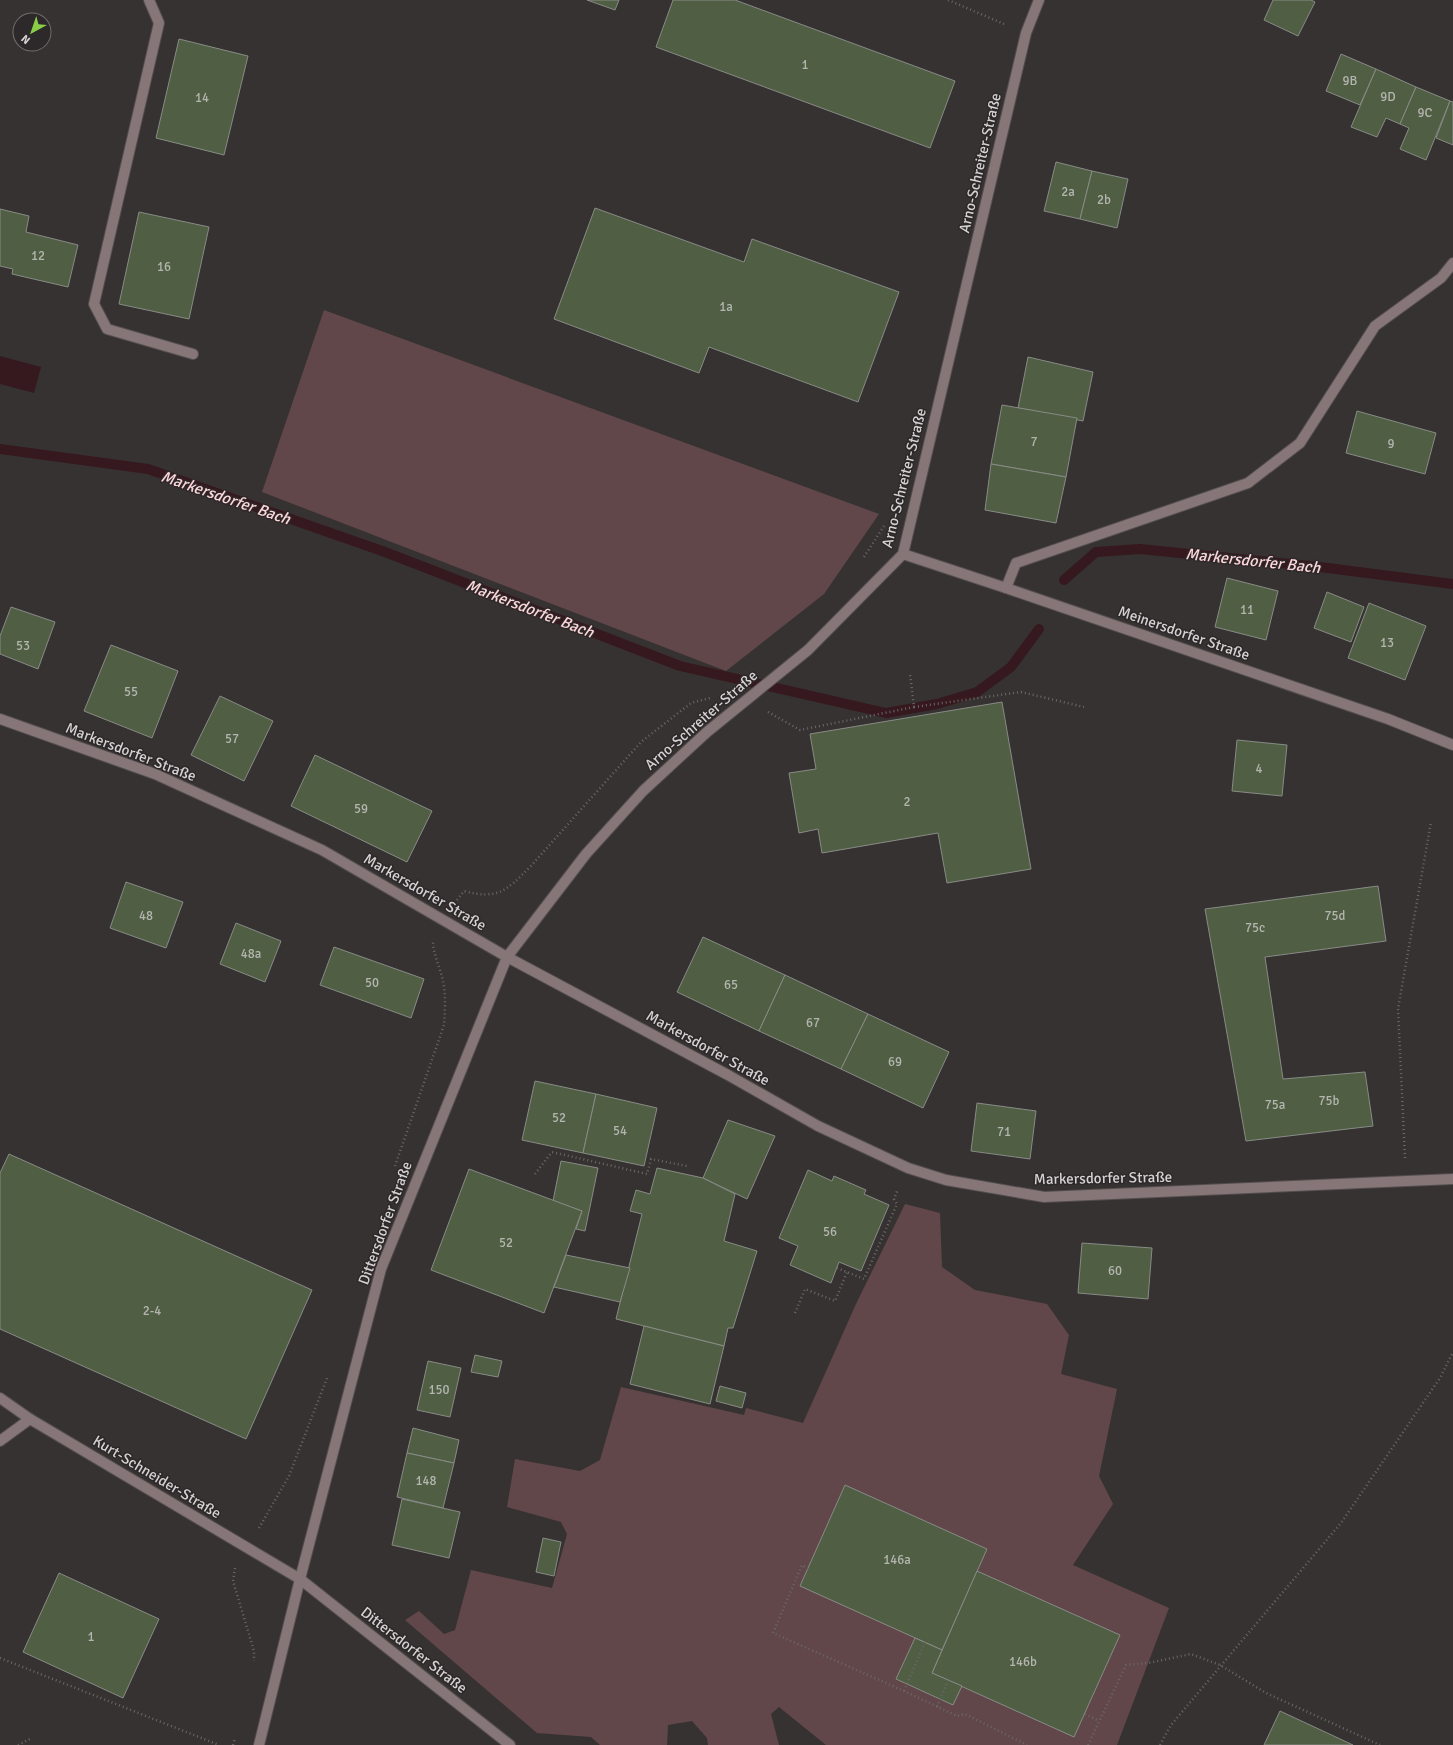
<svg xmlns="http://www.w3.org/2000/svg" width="1453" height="1745" font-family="Signika,sans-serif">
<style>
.green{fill:#61474a}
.water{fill:#36191e}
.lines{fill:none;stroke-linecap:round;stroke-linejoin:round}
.stream{stroke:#36191e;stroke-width:10}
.building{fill:#505f44;stroke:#888b86}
.minor-casing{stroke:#544f4f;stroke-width:12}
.path{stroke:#6c6768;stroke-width:2.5;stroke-dasharray:1 3;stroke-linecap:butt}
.minor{stroke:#877678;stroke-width:10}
.labels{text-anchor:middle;stroke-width:3;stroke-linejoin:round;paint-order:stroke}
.number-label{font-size:13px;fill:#b4b5af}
.street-label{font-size:15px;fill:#d6d2d3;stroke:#2d2829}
.water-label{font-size:16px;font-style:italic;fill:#fed6da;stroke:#2d2829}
</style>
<rect width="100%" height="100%" fill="#373232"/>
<g class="green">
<polygon points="324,310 879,514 824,594 726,671 262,492"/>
<polygon points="905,1204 940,1213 942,1267 975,1290 1047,1304 1069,1335 1061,1374 1117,1389 1099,1476 1113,1504 1073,1565 1169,1608 1117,1745 826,1745 779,1707 771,1714 779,1745 708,1745 707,1738 692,1721 668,1725 667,1745 600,1745 591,1737 537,1733 405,1620 419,1611 444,1634 455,1630 471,1570 552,1588 567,1534 561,1522 507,1507 515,1459 580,1471 600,1460 621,1387 744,1415 746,1408 803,1423 856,1304"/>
</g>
<polygon class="water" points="0,356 41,367 34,393 0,384"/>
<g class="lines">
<g class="stream">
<polyline points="0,449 148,469 385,552 680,666 886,713 937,704 977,692 1011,667 1039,629"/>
<polyline points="1064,580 1096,552 1140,549 1320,567 1453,584"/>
</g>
</g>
<g class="building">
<polygon points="587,0 619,0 615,10"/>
<polygon points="673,0 735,0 955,81 930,148 656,47"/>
<polygon points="1273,0 1311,0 1315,2 1298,36 1264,20"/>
<polygon points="179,39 248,56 224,155 156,138"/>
<polygon points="1341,54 1376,69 1360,105 1326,91"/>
<polygon points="1376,69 1416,87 1400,124 1386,118 1377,137 1351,127"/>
<polygon points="1416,87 1450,101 1426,160 1400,149 1409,128 1400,124"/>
<polygon points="1450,101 1453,102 1453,145 1436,138"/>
<polygon points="1056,162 1092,171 1080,219 1044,211"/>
<polygon points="1092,171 1128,179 1117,228 1080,219"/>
<polygon points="595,208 744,262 752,239 899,292 858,402 709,347 699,373 554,319"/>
<polygon points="0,209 29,216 26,232 78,245 68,287 12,274 13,269 0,266"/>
<polygon points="139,212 209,227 189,319 119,304"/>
<polygon points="1028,357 1093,372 1083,421 1018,408"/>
<polygon points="1002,405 1077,418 1066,477 991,464"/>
<polygon points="1357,411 1436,433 1425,474 1346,453"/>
<polygon points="991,464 1066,477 1056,523 985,510"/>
<polygon points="1227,578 1278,591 1266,640 1215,627"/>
<polygon points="1327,592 1364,607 1351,642 1314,628"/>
<polygon points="1369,603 1426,626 1405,680 1348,658"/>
<polygon points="11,607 55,622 38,669 0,654 0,636"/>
<polygon points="111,645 178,671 152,738 84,711"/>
<polygon points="220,696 273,721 244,781 191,755"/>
<polygon points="1002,702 1031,869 947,883 938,833 822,853 818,829 799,833 789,773 816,769 810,734"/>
<polygon points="1237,740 1287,745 1282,796 1232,791"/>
<polygon points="315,755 432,811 407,862 291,806"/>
<polygon points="126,882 183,902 166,948 110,928"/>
<polygon points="1378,886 1386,941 1265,957 1283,1079 1365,1072 1373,1126 1246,1141 1205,909"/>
<polygon points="236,923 281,941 265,982 220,964"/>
<polygon points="703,937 785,975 759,1031 677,992"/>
<polygon points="334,947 424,979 411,1018 320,985"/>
<polygon points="785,975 868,1014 841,1069 759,1031"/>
<polygon points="868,1014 949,1052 923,1108 841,1069"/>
<polygon points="535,1081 596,1094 583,1153 522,1140"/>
<polygon points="596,1094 657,1108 644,1166 583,1153"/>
<polygon points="977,1103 1036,1111 1030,1159 971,1151"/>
<polygon points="728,1120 775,1136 747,1199 703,1178"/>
<polygon points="9,1154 312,1290 246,1439 0,1329 0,1173"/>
<polygon points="561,1161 598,1168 585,1231 576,1229 582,1211 553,1201"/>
<polygon points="657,1168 703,1178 735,1194 724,1241 757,1251 733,1328 728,1328 724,1346 616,1319 642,1214 630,1211 636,1190 650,1194"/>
<polygon points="469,1169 582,1211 544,1313 431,1270"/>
<polygon points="808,1170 832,1181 834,1176 866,1190 864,1194 889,1205 861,1271 839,1262 831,1283 790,1265 798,1246 779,1238"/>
<polygon points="1082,1243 1152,1248 1148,1299 1078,1293"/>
<polygon points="566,1255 630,1268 620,1302 554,1287"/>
<polygon points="644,1326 724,1346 710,1404 630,1384"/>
<polygon points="475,1355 502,1361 498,1377 471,1372"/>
<polygon points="428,1361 461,1368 450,1417 417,1410"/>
<polygon points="720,1386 746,1393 742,1408 716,1401"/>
<polygon points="413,1428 459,1440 454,1463 407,1453"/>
<polygon points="407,1453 454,1463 443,1508 397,1497"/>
<polygon points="845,1485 987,1549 942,1650 800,1586"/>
<polygon points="402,1499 460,1512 449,1558 392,1545"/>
<polygon points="543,1538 561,1542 554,1576 536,1572"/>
<polygon points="977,1571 1120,1635 1074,1737 932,1673"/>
<polygon points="59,1573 159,1619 123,1698 23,1652"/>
<polygon points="915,1638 942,1650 932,1673 962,1686 953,1705 896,1679"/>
<polygon points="1280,1711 1353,1745 1264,1745"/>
</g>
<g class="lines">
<defs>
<g id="minor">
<polyline points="149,0 159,23 94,304 107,329 193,354"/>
<polyline points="903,554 1006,588 1388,719 1453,745"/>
<polyline points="1006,588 1016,563 1248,483 1300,443 1375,326 1441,278 1453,263"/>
<polyline points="0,719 155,774 322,850 507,957 728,1075 818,1126 908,1168 946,1180 1044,1197 1453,1179"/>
<polyline points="0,1398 30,1419 300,1579 510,1745"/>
<polyline points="0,1441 30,1419"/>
<polyline points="259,1745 300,1579 381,1269 507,957 586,854 643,791 707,732 808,650 903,554 1026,33 1039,0"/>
</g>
</defs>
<use href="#minor" class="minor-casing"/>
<g class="path">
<polyline points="948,0 1004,24"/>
<polyline points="864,557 884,526"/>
<polyline points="914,707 1021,692 1084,707"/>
<polyline points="768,712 800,730 914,707 910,674"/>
<path d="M 457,900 L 464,891 C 498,900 506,891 530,867 L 641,742 L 691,703 L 710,698"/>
<polyline points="1405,1158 1398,1009 1431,822"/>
<path d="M 395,1166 L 444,1025 C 445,1011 446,995 443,981 C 440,967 433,954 433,941"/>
<polyline points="535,1174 552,1152 647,1174 651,1159 687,1166"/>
<polyline points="837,1268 864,1279 897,1204 894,1199 898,1189"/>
<polyline points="795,1313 805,1289 835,1301 847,1272"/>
<polyline points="259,1528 289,1476 327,1378"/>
<polyline points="235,1568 233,1581 254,1651 254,1661"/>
<polyline points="808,1569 802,1565 773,1633 904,1691 957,1716 965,1714 1027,1745"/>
<polyline points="0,1658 219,1745"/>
<polyline points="904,1691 925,1642"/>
<polyline points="937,1707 948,1680"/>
<polyline points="1085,1714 1099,1721"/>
<polyline points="18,1745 30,1739"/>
<polyline points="233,1745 235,1738"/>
<polyline points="1088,1745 1126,1665 1148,1663 1191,1654 1220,1665 1266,1693 1380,1745"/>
<polyline points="1160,1745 1171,1725 1341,1523 1440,1378 1453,1352"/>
</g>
<use href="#minor" class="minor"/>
</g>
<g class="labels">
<g class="number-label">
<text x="805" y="69">1</text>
<text x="1350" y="85">9B</text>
<text x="1388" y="101">9D</text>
<text x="202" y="102">14</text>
<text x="1425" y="117">9C</text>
<text x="1068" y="196">2a</text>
<text x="1104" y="204">2b</text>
<text x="38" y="260">12</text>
<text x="164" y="271">16</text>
<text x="726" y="311">1a</text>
<text x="1034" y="446">7</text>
<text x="1391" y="448">9</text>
<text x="1247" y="614">11</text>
<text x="1387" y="647">13</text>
<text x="23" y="650">53</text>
<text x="131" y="696">55</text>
<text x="232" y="743">57</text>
<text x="1259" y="773">4</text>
<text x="907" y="806">2</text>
<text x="361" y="813">59</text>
<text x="146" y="920">48</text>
<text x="1335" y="920">75d</text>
<text x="1255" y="932">75c</text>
<text x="251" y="958">48a</text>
<text x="372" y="987">50</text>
<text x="731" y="989">65</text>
<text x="813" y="1027">67</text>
<text x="895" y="1066">69</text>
<text x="1329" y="1105">75b</text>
<text x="1275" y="1109">75a</text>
<text x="559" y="1122">52</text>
<text x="620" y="1135">54</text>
<text x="1004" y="1136">71</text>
<text x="830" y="1236">56</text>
<text x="506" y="1247">52</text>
<text x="1115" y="1275">60</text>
<text x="152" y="1315">2-4</text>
<text x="439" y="1394">150</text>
<text x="426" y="1485">148</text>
<text x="897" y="1564">146a</text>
<text x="91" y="1641">1</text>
<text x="1023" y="1666">146b</text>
</g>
<g class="street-label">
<text transform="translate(980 163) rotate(-77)" y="5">Arno-Schreiter-Straße</text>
<text transform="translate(904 478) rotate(-76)" y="5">Arno-Schreiter-Straße</text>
<text transform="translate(1184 633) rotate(19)" y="5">Meinersdorfer Straße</text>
<text transform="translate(701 720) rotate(-41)" y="5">Arno-Schreiter-Straße</text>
<text transform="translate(131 752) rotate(21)" y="5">Markersdorfer Straße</text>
<text transform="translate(425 892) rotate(30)" y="5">Markersdorfer Straße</text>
<text transform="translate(708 1048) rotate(29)" y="5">Markersdorfer Straße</text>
<text transform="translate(1103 1178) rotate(-1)" y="5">Markersdorfer Straße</text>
<text transform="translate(385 1223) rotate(-70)" y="5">Dittersdorfer Straße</text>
<text transform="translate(157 1477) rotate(31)" y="5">Kurt-Schneider-Straße</text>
<text transform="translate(414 1650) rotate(38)" y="5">Dittersdorfer Straße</text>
</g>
<g class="water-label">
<text transform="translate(226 497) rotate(19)" y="6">Markersdorfer Bach</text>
<text transform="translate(1253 560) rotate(6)" y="6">Markersdorfer Bach</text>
<text transform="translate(530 608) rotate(21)" y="6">Markersdorfer Bach</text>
</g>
</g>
<g transform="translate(32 32) rotate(220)"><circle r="19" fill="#2d2829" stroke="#716c6d"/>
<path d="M0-3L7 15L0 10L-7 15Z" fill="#8ace47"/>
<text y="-6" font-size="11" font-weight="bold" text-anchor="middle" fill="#d6d2d3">N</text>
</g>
</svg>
